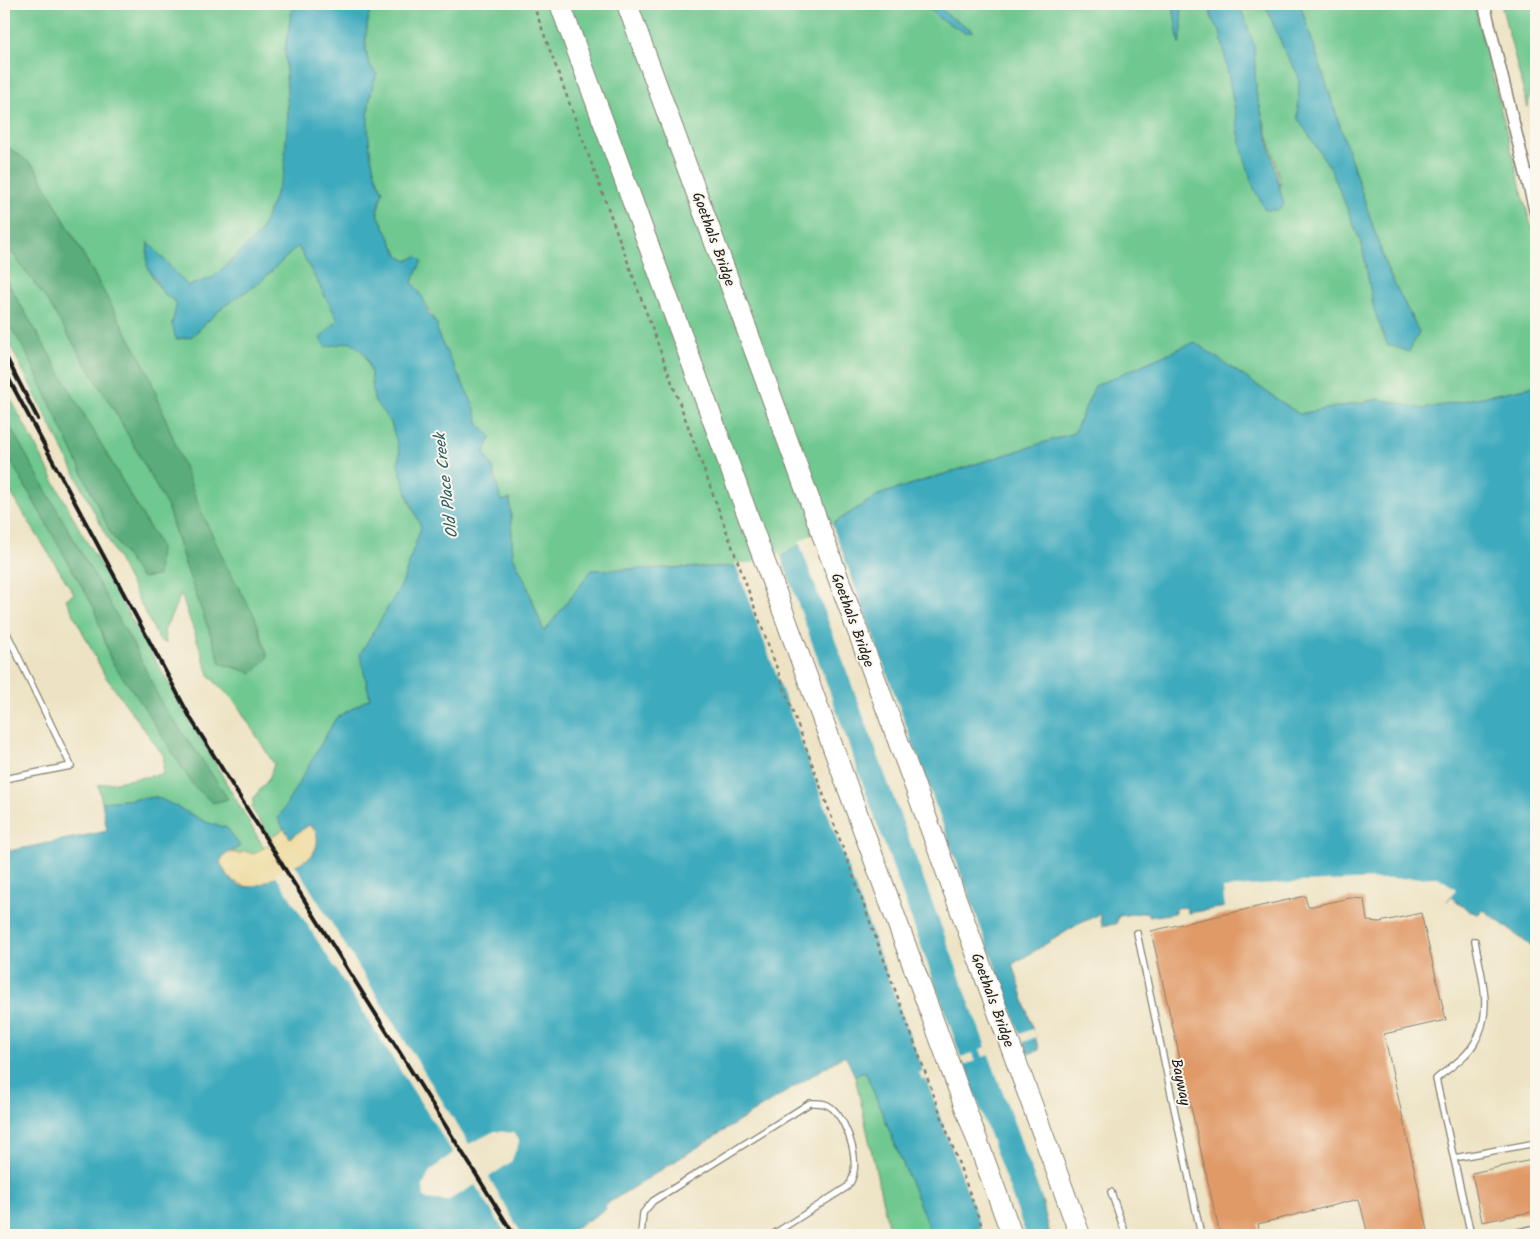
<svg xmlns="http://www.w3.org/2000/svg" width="1540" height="1239" font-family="Kalam,sans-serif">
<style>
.green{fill:#6ec88f;stroke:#457256}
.forest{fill:#5aac7a;stroke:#3b644b}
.sand{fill:#eeda9e;stroke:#857b5d}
.water{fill:#3eaabd;stroke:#2d636c}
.pier{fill:#ede3c4}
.building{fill:#e09a67}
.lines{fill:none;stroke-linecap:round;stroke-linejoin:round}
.lane-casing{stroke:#848070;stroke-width:8}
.street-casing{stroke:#848070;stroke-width:14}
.highway-casing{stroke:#848070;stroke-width:22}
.path{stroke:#848070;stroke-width:2.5;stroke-dasharray:4 4;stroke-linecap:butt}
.lane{stroke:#fff;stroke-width:5.5}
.street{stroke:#fff;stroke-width:11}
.highway{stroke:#fff;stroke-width:20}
.rail{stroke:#1c1c1c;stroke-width:4}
.labels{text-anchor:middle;stroke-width:4;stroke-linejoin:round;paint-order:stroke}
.street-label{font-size:15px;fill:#1c1c1c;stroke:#fbf7ec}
.water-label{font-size:16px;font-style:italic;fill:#2b5c64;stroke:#fbf7ec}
</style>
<rect width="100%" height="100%" fill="#fbf7ec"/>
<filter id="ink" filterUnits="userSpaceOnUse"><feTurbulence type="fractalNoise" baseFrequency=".02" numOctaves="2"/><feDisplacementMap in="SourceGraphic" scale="10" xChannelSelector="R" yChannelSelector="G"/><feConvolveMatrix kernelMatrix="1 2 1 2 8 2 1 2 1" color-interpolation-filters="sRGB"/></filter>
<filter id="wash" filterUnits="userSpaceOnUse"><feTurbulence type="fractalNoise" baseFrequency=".0096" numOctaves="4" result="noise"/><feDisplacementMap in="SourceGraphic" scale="20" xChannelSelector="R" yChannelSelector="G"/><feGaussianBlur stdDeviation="1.12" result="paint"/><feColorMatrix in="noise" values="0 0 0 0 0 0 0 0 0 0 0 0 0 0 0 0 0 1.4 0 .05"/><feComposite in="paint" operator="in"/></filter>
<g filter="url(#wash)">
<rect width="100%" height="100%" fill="#ede3c4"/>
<g class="green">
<path d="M 4,4 L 293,4 L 285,49 L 288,113 L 284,173 L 260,233 L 214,277 L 188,286 L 148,243 C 144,270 154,287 177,303 L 172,324 L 177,339 L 191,337 L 224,306 L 259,283 L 298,246 L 338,320 L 320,338 L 352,342 L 365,354 L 371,373 L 374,400 L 391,423 L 400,453 L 398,464 L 408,497 L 421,527 L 402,584 L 360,654 L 370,698 L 336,718 L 279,820 L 284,829 L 270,838 L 251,807 L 254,806 L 252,799 L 269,779 L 274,764 L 236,703 L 210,677 L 181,594 L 164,631 L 166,643 L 159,640 L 4,333 Z"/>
<path d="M 371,4 L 914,4 L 931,10 L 939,18 L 972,30 L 946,14 L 938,4 L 1173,4 L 1174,14 L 1182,30 L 1181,4 L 1211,4 C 1210,15 1211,23 1220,30 L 1242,149 L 1281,184 L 1256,92 L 1254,45 L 1239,4 L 1265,4 L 1285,52 L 1299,76 L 1298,119 L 1331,169 L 1362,245 L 1374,310 L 1419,332 L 1387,269 L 1300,4 L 1474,4 L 1525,204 L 1536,241 L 1536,386 L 1423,409 L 1380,399 L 1299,414 L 1194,342 L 1095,386 L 1074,433 L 878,495 L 779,558 L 752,566 L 592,570 L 544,633 L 526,583 L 513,556 L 510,499 L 501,501 L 493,469 L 484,453 L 491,437 L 479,425 L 474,406 L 438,335 C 437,318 422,300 413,284 C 409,278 408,268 407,261 L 398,255 L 377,212 L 383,191 C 366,162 363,105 377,74 C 359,58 367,26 371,4 Z"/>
<polygon points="1501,4 1534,4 1536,46 1528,108"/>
<polygon points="4,386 81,532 264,848 254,854 244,851 240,854 232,852 240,846 227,828 206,822 157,797 102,802 98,785 163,774 164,756 105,676 66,599 74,594 4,482"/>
<polygon points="865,1071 932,1235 890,1235 855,1076"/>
</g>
<g class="forest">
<polygon points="4,144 35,167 147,370 201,511 228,569 255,617 268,657 253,673 221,664 186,567 167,506 117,415 46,299 4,242"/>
<polygon points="4,276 160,546 158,576 141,578 110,532 27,354 4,316"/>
<polygon points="4,416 135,648 163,706 201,758 228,799 213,803 193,785 140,701 111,661 94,608 4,449"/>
</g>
<path class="sand" d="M 309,825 L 317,833 L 318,843 L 312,856 L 257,888 L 245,886 L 229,879 L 220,862 C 225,853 229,851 240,854 L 244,851 L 254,854 L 273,842 L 270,838 L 284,829 L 290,837 Z"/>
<g class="water">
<path d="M 293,4 L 371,4 C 367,26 359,58 377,74 C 363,105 366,162 383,191 L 377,212 L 398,255 L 407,261 L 417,256 L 422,261 L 412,282 L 423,298 L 429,314 L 437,324 L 438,335 L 474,406 L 479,425 L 491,437 L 484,453 L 493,469 L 501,501 L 510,499 L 513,556 L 526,583 L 544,632 L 592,570 L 752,566 L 779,558 L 878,495 L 1074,433 L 1095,386 L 1194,342 L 1299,414 L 1380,399 L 1423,409 L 1536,386 L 1536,950 L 1484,910 L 1478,914 L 1469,911 L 1451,897 L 1447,901 L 1433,893 L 1298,893 L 1270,900 L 1188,913 L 1186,907 L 1175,908 L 1175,913 L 1149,917 L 1147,912 L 1119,916 L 1116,924 L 1102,926 L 1100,914 L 1077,925 L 1013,964 L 1039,1050 L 1020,1057 L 1016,1086 L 1050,1235 L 932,1235 L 865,1071 L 855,1076 L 845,1055 L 605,1205 L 606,1209 L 564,1235 L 4,1235 L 4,852 L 107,831 L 102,802 L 157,797 L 206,822 L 227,828 L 240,846 L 224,855 L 220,862 C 238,903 262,885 290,868 C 297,864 309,860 313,854 C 318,845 319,837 314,828 L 309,825 L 290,838 L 278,819 L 336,718 L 370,698 L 360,654 L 402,584 L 421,527 L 408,497 L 398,464 L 400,453 L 391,423 L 374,400 L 371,373 L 365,354 L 351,342 L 325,347 L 320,338 L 338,320 L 298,246 L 259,283 L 224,306 L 191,337 L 176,339 L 172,324 L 177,303 L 163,293 L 147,266 L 148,242 L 188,286 L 214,277 L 260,233 L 284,173 L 288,113 L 285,49 Z"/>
<polygon points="914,4 938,4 946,14 973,31 966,33 939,18 931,10"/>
<polygon points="1173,4 1181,4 1182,30 1179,45"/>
<path d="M 1211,4 L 1239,4 L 1254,45 L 1256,92 L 1284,205 L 1278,210 L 1265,210 L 1253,186 L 1242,149 L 1220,30 C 1212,23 1210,15 1211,4 Z"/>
<polygon points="1265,4 1300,4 1387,269 1419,332 1409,352 1387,344 1374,310 1362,245 1331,169 1298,119 1299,76 1285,52"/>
</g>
<g class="pier">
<polygon points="831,522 1020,1034 1033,1029 1036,1037 1023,1042 1028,1056 1023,1058 1019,1088 1048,1215 989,1055 983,1057 980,1049 986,1047 799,542"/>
<polygon points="780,554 961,1057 972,1053 975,1061 964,1065 1026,1235 984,1235 926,1079 922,1080 919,1073 923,1071 735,563 752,563"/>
<polygon points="294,863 469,1144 495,1131 513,1133 518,1138 519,1142 511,1162 489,1177 522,1235 507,1235 475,1185 447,1201 427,1199 424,1196 423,1186 430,1171 453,1153 275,874"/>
<polygon points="1438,877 1456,889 1445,903 1432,895 1298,896 1225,910 1223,888 1302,882"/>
</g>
<g id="blocks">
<g class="building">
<polygon points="1305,896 1308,907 1350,898 1364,899 1367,921 1380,922 1421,913 1446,1020 1384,1034 1429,1235 1368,1235 1359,1199 1258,1224 1260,1235 1220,1235 1151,931"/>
<polygon points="1536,1159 1536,1211 1482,1222 1472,1173"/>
</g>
</g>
</g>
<g filter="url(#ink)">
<use href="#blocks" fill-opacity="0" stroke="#848070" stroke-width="1"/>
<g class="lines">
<defs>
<g id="lane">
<polyline points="4,627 71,766 4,779"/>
<polyline points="1137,933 1201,1235"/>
<polyline points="1454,1158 1536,1143"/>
<polyline points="1111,1192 1126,1235"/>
<path d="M 641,1235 L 643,1213 L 653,1201 L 810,1103 C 818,1103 825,1102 832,1108 C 849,1123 864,1170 847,1187 L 772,1235"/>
<path d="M 1471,1235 L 1436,1079 C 1449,1068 1467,1057 1475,1042 C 1494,1010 1481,975 1475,941"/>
</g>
<g id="street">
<polyline points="1484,4 1536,214"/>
<polyline points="1518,1235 1536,1231"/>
</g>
<g id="highway">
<polyline points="560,4 1012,1235"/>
<polyline points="627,4 1080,1235"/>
</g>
</defs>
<use href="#lane" class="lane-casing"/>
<use href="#street" class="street-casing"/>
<use href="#highway" class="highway-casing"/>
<polyline class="path" points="533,4 985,1235"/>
<use href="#lane" class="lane"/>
<use href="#street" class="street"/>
<use href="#highway" class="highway"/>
<g class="rail">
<polyline points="4,353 38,419"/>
<polyline points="4,370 191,719 514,1235"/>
</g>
</g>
</g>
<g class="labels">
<g class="street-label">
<text transform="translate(714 239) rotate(70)" y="5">Goethals Bridge</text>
<text transform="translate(853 620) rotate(70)" y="5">Goethals Bridge</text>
<text transform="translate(993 1000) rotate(70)" y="5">Goethals Bridge</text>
<text transform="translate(1181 1082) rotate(78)" y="5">Bayway</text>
</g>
<g class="water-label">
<text transform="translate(445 486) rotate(-97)" y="6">Old Place Creek</text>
</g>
</g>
<rect width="1540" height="1239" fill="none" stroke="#fbf7ec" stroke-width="20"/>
</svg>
